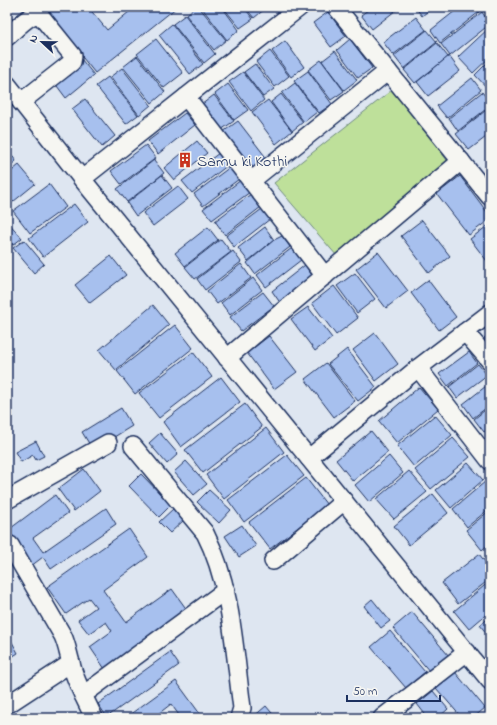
<svg xmlns="http://www.w3.org/2000/svg" width="497" height="725" font-family="'Indie Flower',sans-serif">
<style>
.green{fill:#bee09a;stroke:#6c887c}
.building{fill:#a7c0ee;stroke:#1b2f5e}
.lines{fill:none;stroke-linecap:round;stroke-linejoin:round}
.minor-casing{stroke:#1b2f5e;stroke-width:20}
.minor{stroke:#f6f6f2;stroke-width:17}
.labels{text-anchor:middle;stroke-width:3;stroke-linejoin:round;paint-order:stroke}
.poi-label{font-size:16px;fill:#1b2f5e;stroke:#f6f6f2;text-anchor:start}
</style>
<rect width="100%" height="100%" fill="#dee6f1"/>
<filter id="ink" filterUnits="userSpaceOnUse"><feTurbulence type="fractalNoise" baseFrequency=".025" numOctaves="2"/><feDisplacementMap in="SourceGraphic" scale="8" xChannelSelector="R" yChannelSelector="G"/><feConvolveMatrix kernelMatrix="1 2 1 2 8 2 1 2 1" color-interpolation-filters="sRGB"/></filter>
<g filter="url(#ink)">
<polygon class="green" points="392,90 451,165 337,256 274,183"/>
<g class="building">
<polygon points="42,7 88,7 107,30 135,7 177,7 95,73"/>
<polygon points="195,7 199,7 226,40 214,50 186,15"/>
<polygon points="201,7 222,7 239,30 227,40"/>
<polygon points="223,7 244,7 253,19 240,28"/>
<polygon points="245,7 265,7 266,8 254,18"/>
<polygon points="372,7 400,7 372,29 361,15"/>
<polygon points="415,7 433,7 422,16"/>
<polygon points="460,7 475,7 479,12 440,43 431,30"/>
<polygon points="328,12 346,36 331,47 313,23"/>
<polygon points="482,12 490,24 450,56 441,44"/>
<polygon points="185,15 215,54 204,63 173,24"/>
<polygon points="416,17 426,30 393,55 383,42"/>
<polygon points="172,24 203,64 190,74 159,35"/>
<polygon points="490,27 490,57 473,73 458,57"/>
<polygon points="427,30 437,42 404,69 394,56"/>
<polygon points="156,39 183,73 164,88 137,54"/>
<polygon points="350,39 372,68 358,78 337,50"/>
<polygon points="285,41 304,67 291,77 272,51"/>
<polygon points="437,43 448,57 415,83 404,70"/>
<polygon points="270,51 289,76 275,87 256,62"/>
<polygon points="335,51 357,80 344,90 322,61"/>
<polygon points="137,56 165,92 152,103 123,67"/>
<polygon points="449,56 460,71 428,96 417,82"/>
<polygon points="81,59 94,75 66,98 54,82"/>
<polygon points="321,60 344,91 331,100 308,70"/>
<polygon points="490,60 490,91 475,75"/>
<polygon points="255,64 274,89 263,97 244,72"/>
<polygon points="122,68 151,105 139,115 110,77"/>
<polygon points="308,71 332,104 319,113 294,81"/>
<polygon points="243,72 264,100 251,111 229,82"/>
<polygon points="108,77 138,115 126,124 96,86"/>
<polygon points="472,78 481,90 447,118 437,106"/>
<polygon points="295,83 317,112 304,122 282,93"/>
<polygon points="228,84 248,110 234,120 215,94"/>
<polygon points="482,92 490,102 490,106 458,131 449,118"/>
<polygon points="281,94 303,122 292,131 271,102"/>
<polygon points="214,95 234,121 221,130 201,105"/>
<polygon points="85,99 115,136 102,147 72,109"/>
<polygon points="268,100 292,131 276,144 252,112"/>
<polygon points="490,107 490,134 469,150 456,134"/>
<polygon points="185,113 195,125 158,154 148,141"/>
<polygon points="238,121 268,160 253,171 223,132"/>
<polygon points="197,141 207,153 174,180 164,168"/>
<polygon points="146,145 156,158 121,184 111,171"/>
<polygon points="7,149 16,161 7,168"/>
<polygon points="219,153 228,165 192,193 182,181"/>
<polygon points="154,160 164,173 127,202 117,189"/>
<polygon points="19,165 35,184 8,206 7,175"/>
<polygon points="230,167 239,179 203,206 194,194"/>
<polygon points="162,175 172,188 136,216 127,203"/>
<polygon points="460,176 490,216 490,219 469,235 437,194"/>
<polygon points="241,180 250,192 212,220 203,209"/>
<polygon points="49,184 66,207 30,233 13,211"/>
<polygon points="178,186 188,199 153,226 143,213"/>
<polygon points="251,194 261,207 225,235 215,221"/>
<polygon points="74,204 88,222 43,257 29,238"/>
<polygon points="262,209 270,219 234,247 226,236"/>
<polygon points="422,220 450,256 429,273 401,236"/>
<polygon points="7,221 22,238 13,245 7,238"/>
<polygon points="490,224 490,265 470,239"/>
<polygon points="208,227 218,240 185,266 175,253"/>
<polygon points="265,227 274,240 248,261 238,248"/>
<polygon points="282,236 290,247 255,274 247,263 274,240"/>
<polygon points="221,239 231,252 195,279 185,267"/>
<polygon points="24,240 44,264 34,273 13,248"/>
<polygon points="292,248 301,260 266,287 257,275"/>
<polygon points="233,251 241,262 205,290 197,279"/>
<polygon points="378,252 408,291 386,308 356,269"/>
<polygon points="111,256 126,275 90,303 75,285"/>
<polygon points="241,264 251,278 217,304 207,291"/>
<polygon points="305,265 314,278 281,304 272,291"/>
<polygon points="355,273 375,299 357,313 337,286"/>
<polygon points="253,278 262,290 230,315 221,303"/>
<polygon points="428,280 456,317 439,330 411,293"/>
<polygon points="334,286 358,318 336,335 312,303"/>
<polygon points="263,292 274,306 241,331 230,317"/>
<polygon points="153,305 169,325 116,370 99,350"/>
<polygon points="308,307 332,338 315,351 291,319"/>
<polygon points="175,325 193,348 135,394 117,371"/>
<polygon points="375,333 398,364 376,381 353,350"/>
<polygon points="490,333 490,346 484,338"/>
<polygon points="269,336 297,372 274,389 247,353"/>
<polygon points="347,349 376,387 358,401 328,364"/>
<polygon points="193,352 212,377 159,418 139,393"/>
<polygon points="469,352 477,363 448,386 439,374"/>
<polygon points="326,363 355,401 334,417 305,379"/>
<polygon points="478,364 487,375 457,398 449,387"/>
<polygon points="221,377 240,402 181,447 163,422"/>
<polygon points="490,383 490,405 473,418 463,404"/>
<polygon points="419,387 438,409 397,443 379,421"/>
<polygon points="245,404 262,427 203,473 185,450"/>
<polygon points="490,406 490,428 484,432 474,419"/>
<polygon points="121,408 132,426 93,450 82,432"/>
<polygon points="435,415 452,435 414,467 397,446"/>
<polygon points="266,428 284,452 224,499 206,475"/>
<polygon points="371,431 388,452 353,481 336,460"/>
<polygon points="160,433 178,454 167,464 149,443"/>
<polygon points="453,438 470,457 431,489 415,470"/>
<polygon points="36,441 44,456 36,460 33,455 21,462 15,452"/>
<polygon points="287,455 304,476 244,522 228,500"/>
<polygon points="389,456 403,473 369,502 355,485"/>
<polygon points="186,461 207,484 194,495 174,472"/>
<polygon points="468,463 483,480 451,508 436,490"/>
<polygon points="84,469 100,491 74,511 58,489"/>
<polygon points="409,471 427,492 394,519 376,499"/>
<polygon points="141,474 171,505 159,517 129,486"/>
<polygon points="306,478 327,505 270,549 249,522"/>
<polygon points="486,481 490,486 490,508 467,527 453,509"/>
<polygon points="209,490 231,510 219,523 197,502"/>
<polygon points="433,494 448,513 409,545 394,526"/>
<polygon points="55,495 68,513 33,538 43,552 106,508 116,524 51,569 43,557 31,566 7,533 7,531"/>
<polygon points="174,508 184,520 170,533 159,522"/>
<polygon points="490,510 490,543 482,550 466,530"/>
<polygon points="242,525 256,546 239,557 225,536"/>
<polygon points="129,529 148,557 103,590 126,622 172,589 190,614 107,672 90,647 112,631 106,622 89,634 78,620 96,607 89,598 66,614 47,587"/>
<polygon points="479,554 490,568 490,579 458,604 442,583"/>
<polygon points="490,581 490,611 469,629 454,611"/>
<polygon points="372,599 390,621 381,628 364,606"/>
<polygon points="412,612 449,656 430,672 393,628"/>
<polygon points="490,617 490,638 480,625"/>
<polygon points="390,631 425,672 406,688 371,647"/>
<polygon points="7,633 18,653 7,660"/>
<polygon points="170,652 179,665 107,717 98,704"/>
<polygon points="455,672 485,708 473,718 462,718 436,688"/>
<polygon points="176,681 203,718 181,718 171,704 153,718 125,718"/>
<polygon points="433,691 448,709 438,718 428,718 417,704"/>
<polygon points="266,706 276,718 252,718"/>
</g>
<g class="lines">
<defs>
<g id="minor">
<polyline points="336,7 490,197"/>
<path d="M 7,37 C 15,30 30,13 40,15 L 73,56 L 72,62 L 21,102"/>
<polyline points="7,84 82,179 490,681"/>
<polyline points="186,97 325,276"/>
<polyline points="82,179 300,7"/>
<polyline points="251,181 388,71"/>
<polyline points="465,332 490,361"/>
<polyline points="227,358 461,161"/>
<polyline points="418,368 490,461"/>
<path d="M 133,446 L 205,533 C 232,586 234,649 242,708 L 239,718"/>
<polyline points="309,458 418,368 490,313"/>
<polyline points="7,500 108,443"/>
<path d="M 10,545 L 63,636 C 67,645 68,653 71,663 C 75,682 86,700 94,718"/>
<polyline points="273,561 344,501"/>
<polyline points="83,695 226,590"/>
<polyline points="7,705 71,663"/>
<polyline points="382,718 467,652"/>
</g>
</defs>
<use href="#minor" class="minor-casing"/>
<use href="#minor" class="minor"/>
</g>
</g>
<defs>
<symbol id="building-bare" viewBox="-9 -9 18 18"><path d="M-4-6H4V6H1V3H-1V6H-4ZM-2.5-4.3h1.7v1.8h-1.7ZM.8-4.3h1.7v1.8H.8ZM-2.5-1h1.7V.8h-1.7ZM.8-1h1.7V.8H.8Z" fill="#c8321e" stroke="#f6f6f2" stroke-width="2.5" paint-order="stroke"/></symbol>
</defs>
<g fill-rule="evenodd">
<use href="#building-bare" x="174" y="149" width="22" height="22"/>
</g>
<g class="labels">
<g class="poi-label">
<text x="197" y="166">Samu ki Kothi</text>
</g>
</g>
<rect width="497" height="725" fill="none" stroke="#f6f6f2" stroke-width="24"/>
<rect x="12" y="12" width="473" height="701" fill="none" stroke="#1b2f5e" stroke-width="1.5" filter="url(#ink)"/>
<g transform="translate(42 42) rotate(292)" stroke="#f6f6f2" stroke-width="3" paint-order="stroke">
<path d="M0-3L7 15L0 10L-7 15Z" fill="#1b2f5e"/>
<text y="-6" font-size="11" font-weight="bold" text-anchor="middle" fill="#1b2f5e">N</text>
</g>
<path d="M347 695v6h93v-6" fill="none" stroke="#1b2f5e" stroke-width="2"/>
<text x="353" y="695" font-size="12" fill="#1b2f5e" stroke="#f6f6f2" stroke-width="3" paint-order="stroke">50 m</text>
</svg>
